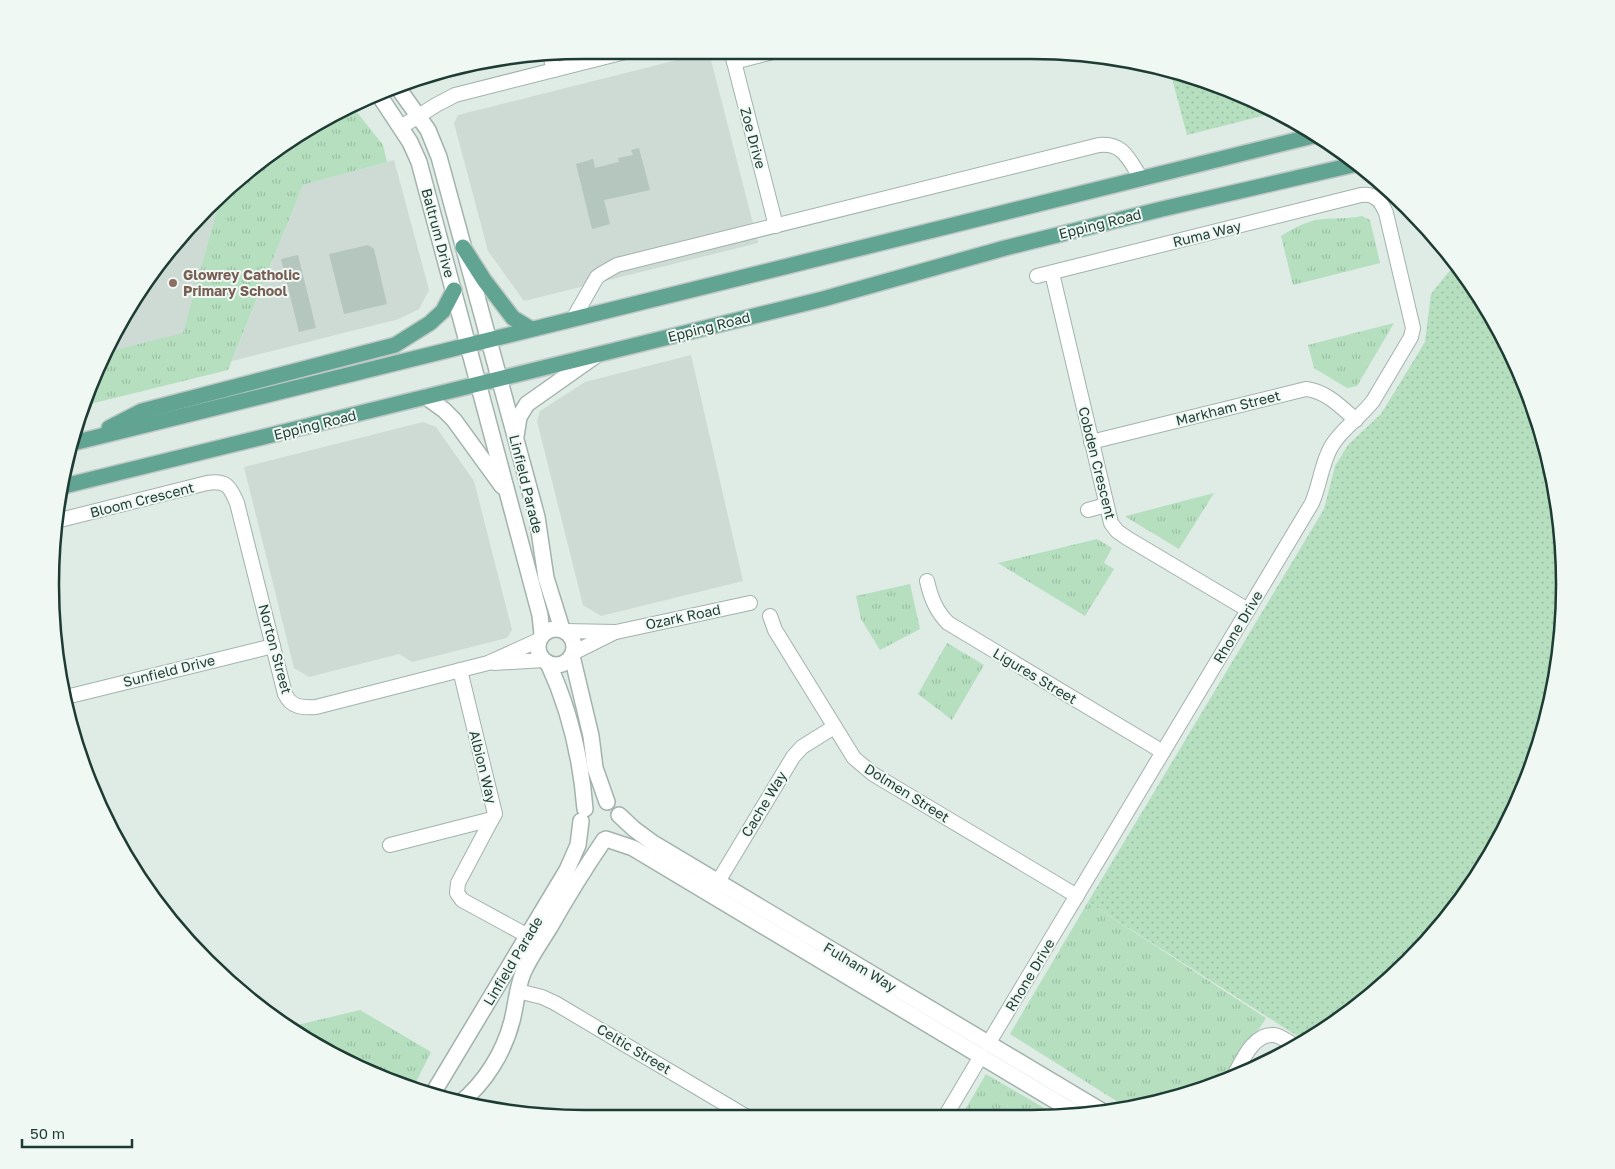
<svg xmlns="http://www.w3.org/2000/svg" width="1615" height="1169" font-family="'Golos Text',sans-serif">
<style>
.built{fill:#cddbd4}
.grass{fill:url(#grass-dots)}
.park{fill:url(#park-tufts)}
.building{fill:#b4c6be}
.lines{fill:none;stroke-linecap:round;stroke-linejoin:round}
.minor-casing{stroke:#a2b3ac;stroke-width:16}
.tertiary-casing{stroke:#a2b3ac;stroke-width:18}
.primary-casing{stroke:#c0c8c6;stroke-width:18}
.minor{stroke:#fff;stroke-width:14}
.tertiary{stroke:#fff;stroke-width:15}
.primary{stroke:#60a491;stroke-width:15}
.education-dot{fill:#8d6e63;stroke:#eff8f3;stroke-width:2}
.labels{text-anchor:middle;stroke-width:4;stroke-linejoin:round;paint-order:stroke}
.street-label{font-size:14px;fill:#1f3c34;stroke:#eff8f3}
.education-label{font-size:14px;font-weight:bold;fill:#785e54;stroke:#eff8f3;text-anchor:start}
.rim{fill:none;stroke:#1f3c34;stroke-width:2.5}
</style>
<defs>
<pattern id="grass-dots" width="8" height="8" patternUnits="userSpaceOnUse" patternTransform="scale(1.25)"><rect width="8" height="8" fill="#b5dfbf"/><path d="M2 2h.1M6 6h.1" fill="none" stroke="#9bc0a5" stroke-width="1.8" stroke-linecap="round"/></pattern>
<pattern id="park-tufts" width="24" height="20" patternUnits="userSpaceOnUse" patternTransform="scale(1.25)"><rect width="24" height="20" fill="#b5dfbf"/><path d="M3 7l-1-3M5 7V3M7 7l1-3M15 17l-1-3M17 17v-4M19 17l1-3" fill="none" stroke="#9bc0a5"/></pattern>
</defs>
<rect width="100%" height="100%" fill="#dfebe5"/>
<g class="built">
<polygon points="705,53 710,56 758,243 524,301 488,251 454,123 458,115"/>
<polygon points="394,160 429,290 419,309 399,319 232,361 303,185"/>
<polygon points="220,199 183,334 103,353 105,348 183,232"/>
<polygon points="691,355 743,581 601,616 583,605 537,421 540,411 585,382"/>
<polygon points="423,422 436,427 474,481 512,630 507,638 412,662 399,654 309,677 294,668 244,467"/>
</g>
<g class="grass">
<polygon points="1170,71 1235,91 1278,112 1187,135"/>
<polygon points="1455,264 1494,318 1537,413 1560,515 1564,620 1547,723 1510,821 1454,910 1383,987 1327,1029 1305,1041 1088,902 1324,509 1335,466 1348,445 1381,414 1425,342 1431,294"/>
</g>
<g class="park">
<polygon points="352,106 383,145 387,162 303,185 228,370 86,405 103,353 183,333 220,199 288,140"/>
<path d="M 1362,216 L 1370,220 L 1380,263 L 1293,285 L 1281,236 C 1294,228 1306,221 1322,219 C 1335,218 1348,219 1362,216 Z"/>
<polygon points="1394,323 1357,386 1347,388 1314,368 1308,345"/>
<polygon points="1214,493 1179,549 1126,517 1126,516"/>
<polygon points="1097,539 1112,548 1104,563 1114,569 1085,616 998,563"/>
<polygon points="910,584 920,629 880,650 861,619 856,596"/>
<polygon points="947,643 984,665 952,720 918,694"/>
<polygon points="1088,902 1266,1018 1227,1080 1126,1107 1010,1034"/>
<polygon points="360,1010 431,1052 413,1088 348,1064 289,1027"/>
<polygon points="986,1074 1056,1115 962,1115"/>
</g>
<g class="building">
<polygon points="639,148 650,190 604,200 610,224 592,229 576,164 593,159 595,168 619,162 618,158 633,155 631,150"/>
<polygon points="368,245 374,249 387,304 344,314 329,254"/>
<polygon points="298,255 316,328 299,332 281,259"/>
</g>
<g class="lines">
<defs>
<g id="minor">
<polyline points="731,50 776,226"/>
<polyline points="550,55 554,70"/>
<polyline points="734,62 781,50"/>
<polyline points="401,127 436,105 455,95 633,50"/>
<polyline points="1052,273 1111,523 1117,531 1127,538 1248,610"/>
<path d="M 573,319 L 597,277 L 603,273 L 617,265 L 1099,145 C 1123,142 1129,160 1141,178"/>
<path d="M 1091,442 L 1306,389 C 1326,391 1341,407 1356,420"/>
<polyline points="1088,510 1106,505"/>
<path d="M 56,521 L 207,483 C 226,480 230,486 237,503 L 285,694 C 291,707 302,708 316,707 L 488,663 L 539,640"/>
<path d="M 927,581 C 931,598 936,611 948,623 L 1163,752"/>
<polyline points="770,616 775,630 854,758 873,774 1077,896"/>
<polyline points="565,631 616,632 750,603"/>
<polyline points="573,653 615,632"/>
<polyline points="494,663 544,660"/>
<polyline points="66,697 273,646"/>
<polyline points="492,819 458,883 457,893 462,900 528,936"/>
<polyline points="390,845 492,819 495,814 460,670"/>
<polyline points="713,890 793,757 802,747 834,727"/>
<polyline points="518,991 542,997 555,1003 747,1117"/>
<path d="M 988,1044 L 1312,503 C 1320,485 1321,465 1331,447 C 1341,429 1360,418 1373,401 L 1411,337 L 1413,328 L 1386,213 C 1381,201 1375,193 1361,195 L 1037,276"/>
<path d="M 1232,1079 C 1241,1064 1252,1033 1274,1035 C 1281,1036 1289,1042 1295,1046"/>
<polyline points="946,1115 981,1056"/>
</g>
<g id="tertiary">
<polyline points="396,85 428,130 439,157 537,517 546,578 562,629"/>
<polyline points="377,92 410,142 419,162 540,615 542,634"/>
<polyline points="426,397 444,410 454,420 502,486"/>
<polyline points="516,436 519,417 527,404 595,356"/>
<circle cx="556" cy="647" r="18"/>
<polyline points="572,656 591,736 595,768 607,802"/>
<path d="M 548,663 C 569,708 581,759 585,809"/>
<polyline points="619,815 634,829 653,843 1105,1113"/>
<polyline points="606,839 633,848 1079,1115"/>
<polyline points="432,1095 567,870 578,845 581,821"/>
<path d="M 460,1103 C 485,1083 504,1052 512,1021 C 516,1005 517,988 523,973 C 530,957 541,942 550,927 C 567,897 585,868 604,840"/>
</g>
<g id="primary">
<polyline points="463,247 484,280 513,318 531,329"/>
<polyline points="109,428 142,411 395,345 430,323 443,311 454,290"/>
<polyline points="73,443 1317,135"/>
<polyline points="60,487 823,299 1005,248 1162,209 1357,164"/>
</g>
</defs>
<use href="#minor" class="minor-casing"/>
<use href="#tertiary" class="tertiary-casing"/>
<use href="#primary" class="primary-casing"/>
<use href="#minor" class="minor"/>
<use href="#tertiary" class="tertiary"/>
<use href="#primary" class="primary"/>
</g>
<circle class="education-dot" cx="173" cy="283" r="5"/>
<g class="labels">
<g class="street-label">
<text transform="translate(753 138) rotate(75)" y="5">Zoe Drive</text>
<text transform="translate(1100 224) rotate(-14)" y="5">Epping Road</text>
<text transform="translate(438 233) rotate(75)" y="5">Baltrum Drive</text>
<text transform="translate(1207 234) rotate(-14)" y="5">Ruma Way</text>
<text transform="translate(709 327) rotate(-14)" y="5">Epping Road</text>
<text transform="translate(1228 408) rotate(-14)" y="5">Markham Street</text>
<text transform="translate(315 425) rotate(-14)" y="5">Epping Road</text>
<text transform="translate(1097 463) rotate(76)" y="5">Cobden Crescent</text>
<text transform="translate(526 484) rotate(76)" y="5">Linfield Parade</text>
<text transform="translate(142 500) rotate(-14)" y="5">Bloom Crescent</text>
<text transform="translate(683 617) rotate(-12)" y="5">Ozark Road</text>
<text transform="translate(1238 627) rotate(-59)" y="5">Rhone Drive</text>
<text transform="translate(275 649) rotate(75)" y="5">Norton Street</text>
<text transform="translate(169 671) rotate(-14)" y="5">Sunfield Drive</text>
<text transform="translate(1035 676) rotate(31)" y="5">Ligures Street</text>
<text transform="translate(483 767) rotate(76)" y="5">Albion Way</text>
<text transform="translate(907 793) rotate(32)" y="5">Dolmen Street</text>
<text transform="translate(764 804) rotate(-59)" y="5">Cache Way</text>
<text transform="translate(513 961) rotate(-59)" y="5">Linfield Parade</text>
<text transform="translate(860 967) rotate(31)" y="5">Fulham Way</text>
<text transform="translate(1030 975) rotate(-59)" y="5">Rhone Drive</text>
<text transform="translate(634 1049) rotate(31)" y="5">Celtic Street</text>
</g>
<g class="education-label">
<text x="183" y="280">Glowrey Catholic<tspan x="183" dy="16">Primary School</tspan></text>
</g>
</g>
<path d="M0 0H1615V1169H0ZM584 59H1031A525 525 0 0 1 1556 584V585A525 525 0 0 1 1031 1110H584A525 525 0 0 1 59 585V584A525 525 0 0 1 584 59Z" fill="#eff8f3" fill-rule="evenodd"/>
<path class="rim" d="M584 59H1031A525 525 0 0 1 1556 584V585A525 525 0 0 1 1031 1110H584A525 525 0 0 1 59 585V584A525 525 0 0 1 584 59Z"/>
<path d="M22 1139v8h110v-8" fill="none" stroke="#1f3c34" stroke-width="2.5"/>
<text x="30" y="1139" font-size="15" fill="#1f3c34" stroke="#eff8f3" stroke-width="4" paint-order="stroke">50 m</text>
</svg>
